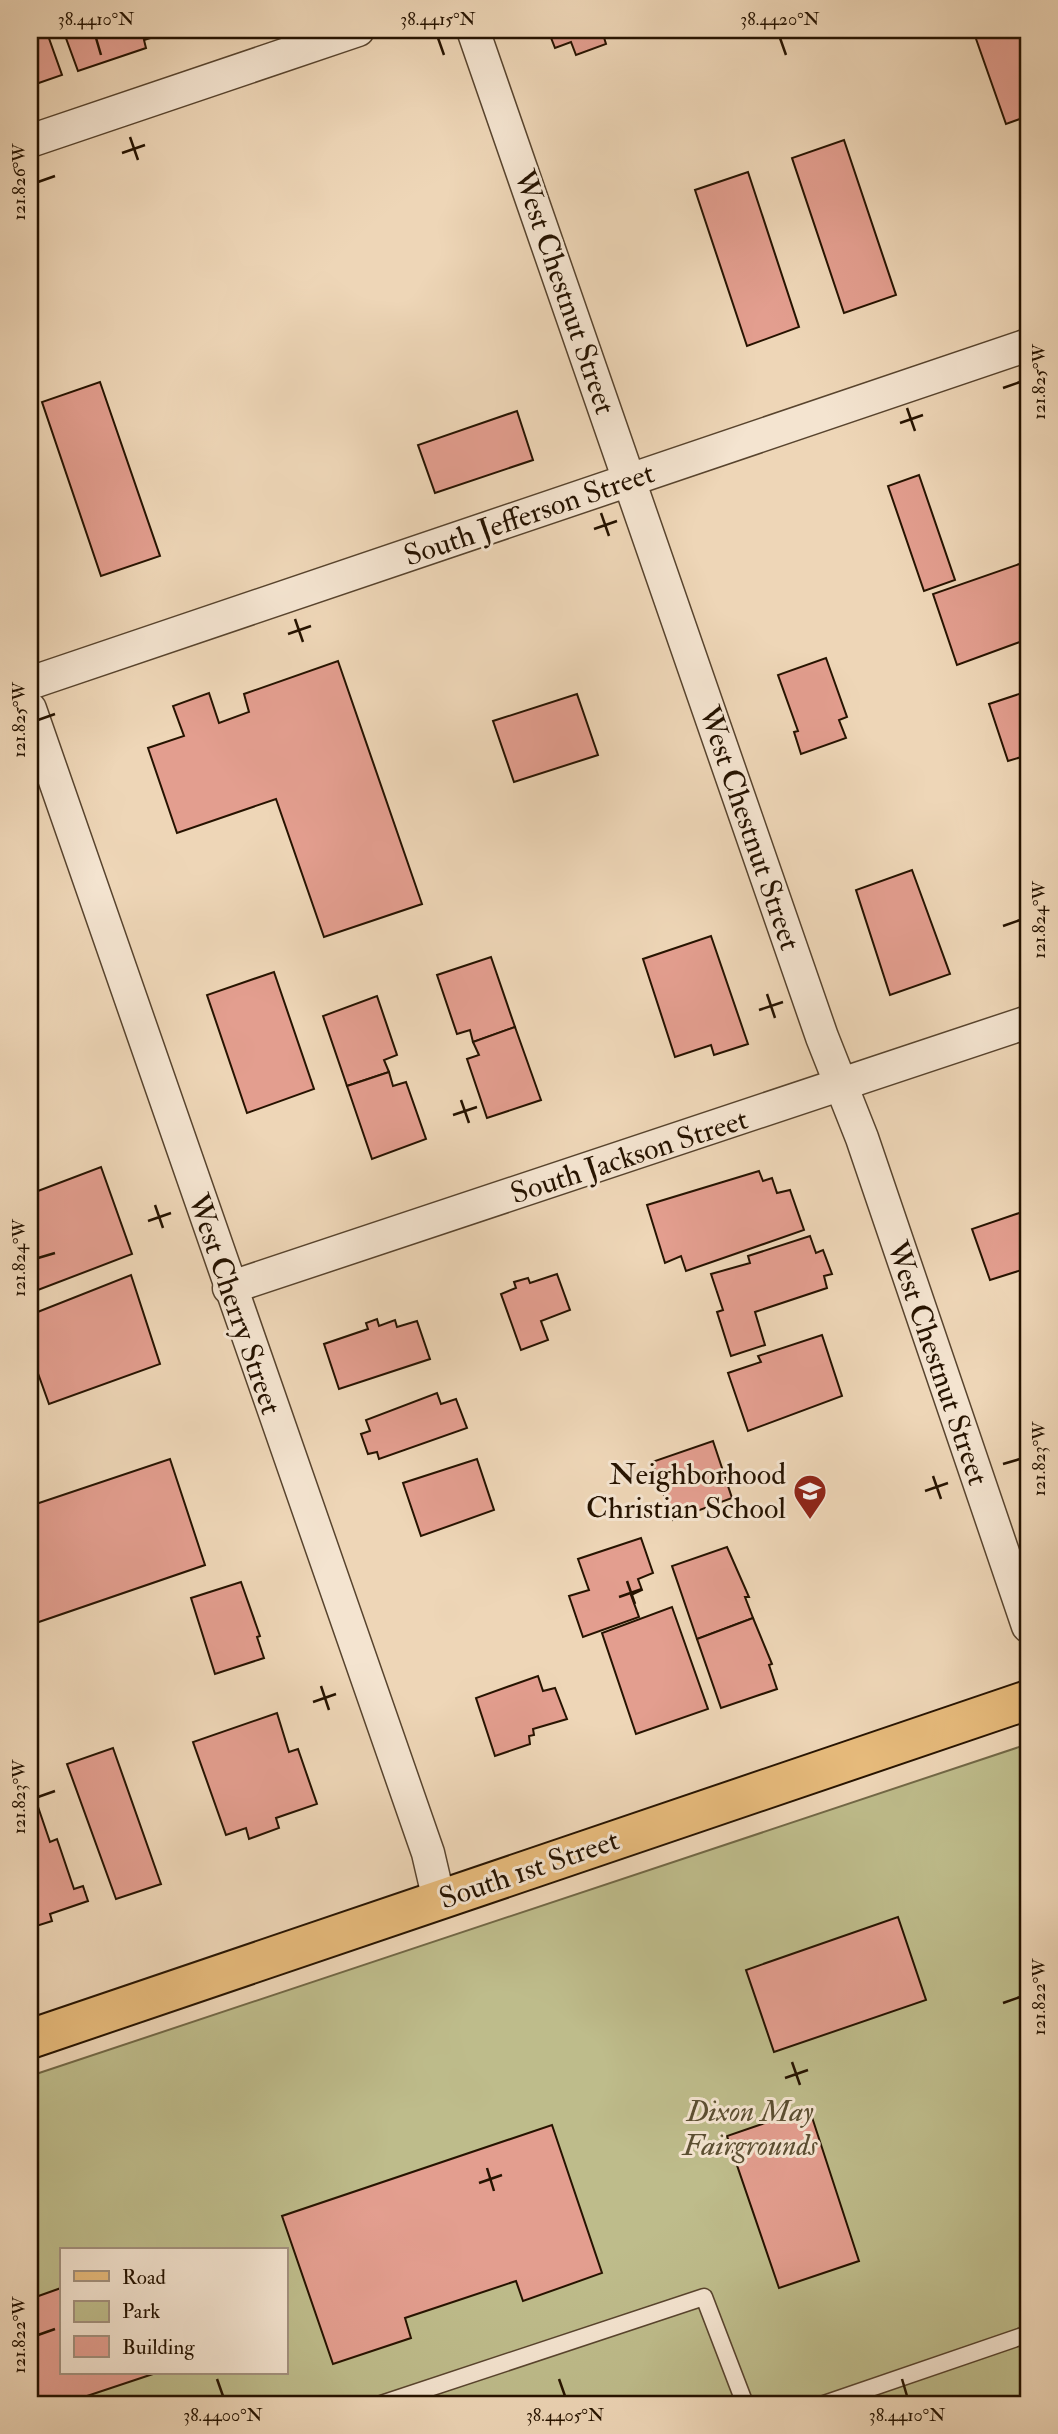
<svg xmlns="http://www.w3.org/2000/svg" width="1058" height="2434" font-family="'IM FELL Double Pica',serif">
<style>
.green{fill:#bebc8b;stroke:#726846;stroke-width:2;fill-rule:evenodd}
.building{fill:#e39e8f;stroke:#261300;stroke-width:2}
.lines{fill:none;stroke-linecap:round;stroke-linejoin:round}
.lane-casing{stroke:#58442e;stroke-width:19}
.street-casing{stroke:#58442e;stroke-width:35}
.primary-casing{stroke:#261300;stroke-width:42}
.lane{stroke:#f4e4d0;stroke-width:16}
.street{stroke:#f4e4d0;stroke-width:32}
.primary{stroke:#e7bb7c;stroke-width:38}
.ticks{fill:none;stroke:#261300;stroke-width:2.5}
.labels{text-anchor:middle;stroke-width:6;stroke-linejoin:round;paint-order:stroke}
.street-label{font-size:30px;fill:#261300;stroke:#f4e4d0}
.poi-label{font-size:30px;fill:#261300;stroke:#f4e4d0;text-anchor:end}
.park-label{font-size:30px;font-style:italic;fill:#5b4e31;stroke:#f4e4d0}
.neatline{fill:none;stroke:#261300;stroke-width:2.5}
.ticks-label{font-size:18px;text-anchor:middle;fill:#261300}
</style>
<rect width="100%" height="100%" fill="#eed6b7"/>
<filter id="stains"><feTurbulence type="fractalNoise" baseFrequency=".00286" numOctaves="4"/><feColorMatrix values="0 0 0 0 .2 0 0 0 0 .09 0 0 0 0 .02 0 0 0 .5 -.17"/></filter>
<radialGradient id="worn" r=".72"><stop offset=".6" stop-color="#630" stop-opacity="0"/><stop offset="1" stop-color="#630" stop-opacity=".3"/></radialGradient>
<path class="green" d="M 1028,1744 L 1028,2404 L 30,2404 L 30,2076 ZM 61,2250 L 285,2250 L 285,2373 L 61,2373 Z"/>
<g class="building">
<polygon points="30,30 46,30 62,75 30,86"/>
<polygon points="63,30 176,30 144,40 146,48 78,71"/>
<polygon points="548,30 605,30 602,31 606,44 576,55 571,42 555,48"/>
<polygon points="994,30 1028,30 1028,116 1006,124 975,36"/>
<polygon points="844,140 896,295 844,313 792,158"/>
<polygon points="748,172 799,327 747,346 695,190"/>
<polygon points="100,382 160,556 101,576 42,402"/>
<polygon points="517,411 533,460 435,493 418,445"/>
<polygon points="919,475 955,580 924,591 888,486"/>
<polygon points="1028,561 1028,639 957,665 933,594"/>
<polygon points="826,658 847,717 839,720 846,738 801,754 794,732 798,731 778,675"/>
<polygon points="338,661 422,904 324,937 276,799 177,833 148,748 184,736 173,706 209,693 219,723 249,712 244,694"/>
<polygon points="1028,691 1028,755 1008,761 989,704"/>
<polygon points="577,694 598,755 514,782 493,721"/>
<polygon points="912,870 950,974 890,995 856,890"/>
<polygon points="711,936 748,1044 714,1055 711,1045 675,1057 643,959"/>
<polygon points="491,957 515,1027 473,1042 470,1030 457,1034 437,975"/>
<polygon points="274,972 314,1089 247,1113 207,995"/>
<polygon points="377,996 397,1055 384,1060 389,1072 347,1086 323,1016"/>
<polygon points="515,1027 541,1100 487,1118 467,1059 479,1055 473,1042"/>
<polygon points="389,1072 393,1086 406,1082 426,1139 372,1159 347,1086"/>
<polygon points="101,1167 132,1254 30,1293 30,1194"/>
<polygon points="759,1171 763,1181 772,1178 777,1193 790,1190 804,1230 686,1271 681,1256 665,1263 647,1205"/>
<polygon points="1028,1210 1028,1268 990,1280 972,1229"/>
<polygon points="810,1236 816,1253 823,1250 832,1274 824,1276 827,1288 755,1312 765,1345 731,1356 717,1312 723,1310 711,1274 750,1263 748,1256"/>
<polygon points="557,1274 570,1310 541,1321 548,1340 521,1350 501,1294 516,1288 514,1282 528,1278 530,1283"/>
<polygon points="131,1275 160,1364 49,1404 30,1351 30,1315"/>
<polygon points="377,1319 379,1326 395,1320 397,1327 417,1321 430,1359 339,1389 324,1344 368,1329 366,1323"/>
<polygon points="822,1335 842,1396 748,1431 728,1373 761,1362 758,1356"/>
<polygon points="437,1393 441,1404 456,1399 467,1428 379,1459 377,1452 368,1454 361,1434 370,1431 366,1420"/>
<polygon points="713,1441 732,1498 673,1520 652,1462"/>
<polygon points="170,1459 205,1565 30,1625 30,1506"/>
<polygon points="477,1459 494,1510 421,1536 403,1483"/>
<polygon points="641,1538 653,1573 638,1579 642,1590 631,1595 639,1617 583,1637 569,1596 589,1590 578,1559"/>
<polygon points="727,1547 749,1597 745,1597 753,1618 697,1639 672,1566"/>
<polygon points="241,1582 260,1636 257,1637 264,1658 215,1674 191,1598"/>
<polygon points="672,1607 708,1709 636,1734 602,1633"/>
<polygon points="753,1618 772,1664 769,1665 777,1689 721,1708 697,1639"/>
<polygon points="538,1676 543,1691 555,1688 567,1719 533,1729 534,1735 529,1736 530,1744 495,1756 476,1698"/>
<polygon points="277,1713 289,1752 298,1749 317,1804 276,1818 279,1828 249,1839 246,1828 226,1835 193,1742"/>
<polygon points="113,1748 161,1884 116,1899 67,1764"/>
<polygon points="35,1798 50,1842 57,1839 74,1889 83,1886 88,1901 50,1914 52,1921 30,1928 30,1800"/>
<polygon points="898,1917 926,2000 774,2052 746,1970"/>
<polygon points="809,2108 859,2261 779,2288 727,2136"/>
<polygon points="552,2125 602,2273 523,2301 516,2281 405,2318 411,2338 333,2364 282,2216"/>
<polygon points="61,2288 61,2373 153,2374 63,2404 30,2404 30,2299"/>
</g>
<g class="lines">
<defs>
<g id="lane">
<polyline points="381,2404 704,2297 745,2404"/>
<polyline points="824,2404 1028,2334"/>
</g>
<g id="street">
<polyline points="473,30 822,1037 862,1138 1028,1626"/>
<polyline points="30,141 358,30"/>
<polyline points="30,683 1028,345"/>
<polyline points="30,709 428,1853 439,1900"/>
<polyline points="229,1288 1028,1022"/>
</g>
<polyline id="primary" points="30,2039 1028,1700"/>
</defs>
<use href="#lane" class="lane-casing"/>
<use href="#street" class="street-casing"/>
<use href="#primary" class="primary-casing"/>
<use href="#lane" class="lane"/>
<use href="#street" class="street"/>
<use href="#primary" class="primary"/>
</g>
<path class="ticks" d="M 96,38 L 101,55M 438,38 L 444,55M 780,38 L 786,55M 130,137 L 138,160M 122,153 L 145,145M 38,182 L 55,176M 1003,388 L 1020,382M 907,408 L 915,431M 900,423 L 923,415M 601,513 L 609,536M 594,529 L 617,521M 295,619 L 303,642M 288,634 L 311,626M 38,720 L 55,714M 1003,926 L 1020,920M 767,994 L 775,1018M 759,1010 L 783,1002M 461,1100 L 469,1123M 453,1115 L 477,1107M 155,1205 L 163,1228M 148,1221 L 171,1213M 38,1258 L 55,1253M 1003,1464 L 1020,1459M 933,1476 L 941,1499M 925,1491 L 948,1483M 627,1581 L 635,1604M 619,1597 L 642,1589M 321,1686 L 329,1710M 313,1702 L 336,1694M 38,1797 L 55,1791M 1003,2003 L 1020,1997M 792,2062 L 800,2085M 785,2078 L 808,2070M 487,2168 L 494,2191M 479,2183 L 502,2175M 38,2335 L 55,2329M 217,2379 L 223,2396M 559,2379 L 565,2396M 902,2379 L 907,2396"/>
<defs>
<symbol id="school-pin" viewBox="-11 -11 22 30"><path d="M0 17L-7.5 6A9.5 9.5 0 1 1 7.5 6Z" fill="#8f2418" stroke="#f4e4d0"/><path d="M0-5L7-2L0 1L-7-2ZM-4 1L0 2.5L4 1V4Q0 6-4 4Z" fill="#fff"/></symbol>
</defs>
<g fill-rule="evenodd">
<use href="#school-pin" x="791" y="1472" width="38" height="52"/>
</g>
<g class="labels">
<g class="street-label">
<text transform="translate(565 292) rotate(71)" y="10">West Chestnut Street</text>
<text transform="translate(529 514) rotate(-19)" y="10">South Jefferson Street</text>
<text transform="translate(750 828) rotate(71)" y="10">West Chestnut Street</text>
<text transform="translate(629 1156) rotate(-18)" y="10">South Jackson Street</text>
<text transform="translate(235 1304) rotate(71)" y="10">West Cherry Street</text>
<text transform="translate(938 1363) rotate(71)" y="10">West Chestnut Street</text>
<text transform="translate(529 1869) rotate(-19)" y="10">South 1st Street</text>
</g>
<g class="poi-label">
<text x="786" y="1484">Neighborhood<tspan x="786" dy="34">Christian School</tspan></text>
</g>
<g class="park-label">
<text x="750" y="2121">Dixon May<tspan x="750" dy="34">Fairgrounds</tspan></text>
</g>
</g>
<rect width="1058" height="2434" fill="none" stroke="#eed6b7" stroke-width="77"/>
<rect x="60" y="2248" width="228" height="126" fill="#f4e4d0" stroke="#a2907d" stroke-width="2"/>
<rect x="74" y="2271" width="35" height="10" fill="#e7bb7c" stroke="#a2907d" stroke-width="2"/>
<text x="122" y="2284" font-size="21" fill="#261300">Road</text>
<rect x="74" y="2301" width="35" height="21" fill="#bebc8b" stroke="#a2907d" stroke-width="2"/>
<text x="122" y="2318" font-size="21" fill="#261300">Park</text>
<rect x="74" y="2336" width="35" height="21" fill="#e39e8f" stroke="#a2907d" stroke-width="2"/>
<text x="122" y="2354" font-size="21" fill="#261300">Building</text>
<rect x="38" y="38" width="982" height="2358" class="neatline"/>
<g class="ticks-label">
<text x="96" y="25">38.4410°N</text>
<text x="438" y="25">38.4415°N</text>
<text x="780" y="25">38.4420°N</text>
<text transform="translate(19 182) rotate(-90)" y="6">121.826°W</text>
<text transform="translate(1039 382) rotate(-90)" y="6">121.825°W</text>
<text transform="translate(19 720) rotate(-90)" y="6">121.825°W</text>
<text transform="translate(1039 920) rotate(-90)" y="6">121.824°W</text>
<text transform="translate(19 1258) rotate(-90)" y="6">121.824°W</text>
<text transform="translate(1039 1459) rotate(-90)" y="6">121.823°W</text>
<text transform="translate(19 1797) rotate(-90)" y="6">121.823°W</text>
<text transform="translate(1039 1997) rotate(-90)" y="6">121.822°W</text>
<text transform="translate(19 2335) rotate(-90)" y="6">121.822°W</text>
<text x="223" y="2421">38.4400°N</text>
<text x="565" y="2421">38.4405°N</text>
<text x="907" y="2421">38.4410°N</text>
</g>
<rect width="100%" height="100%" filter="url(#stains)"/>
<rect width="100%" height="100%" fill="url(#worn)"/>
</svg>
